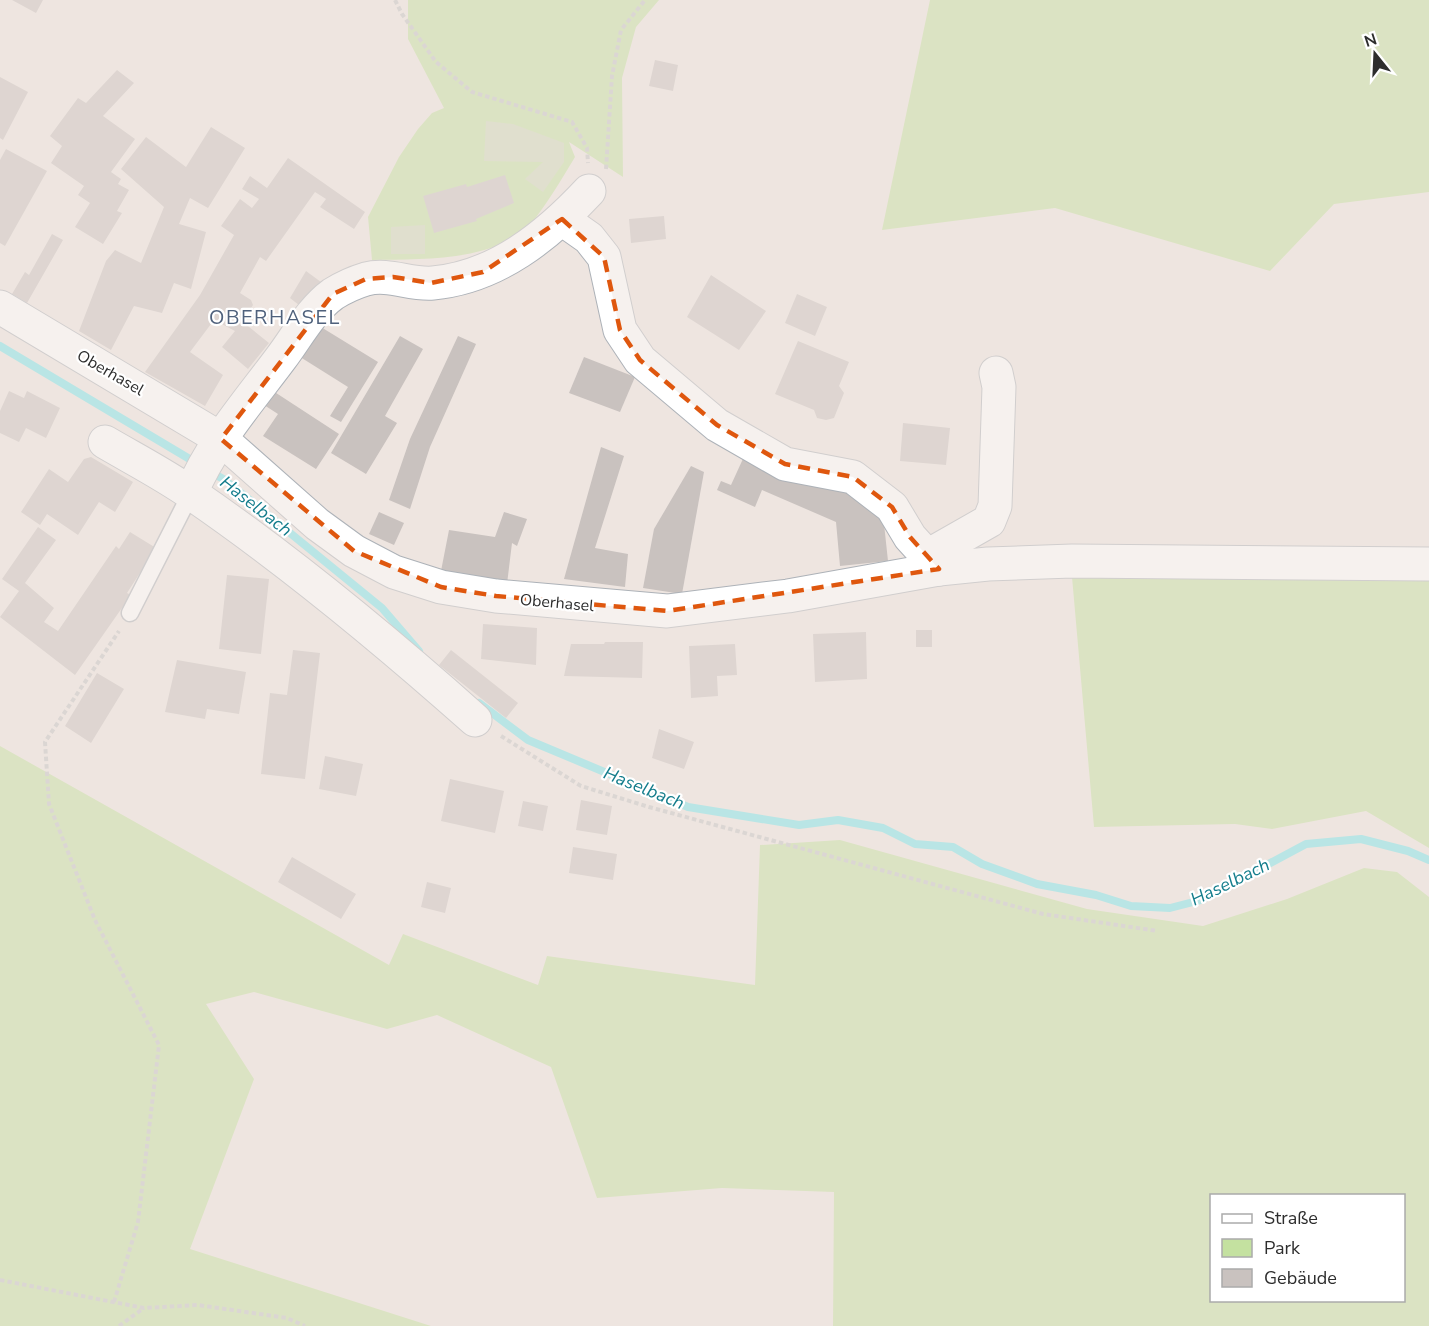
<svg xmlns="http://www.w3.org/2000/svg" width="1429" height="1326" font-family="'Nunito Sans',sans-serif">
<style>
.green{fill:#c4e1a0;fill-rule:evenodd}
.cemetery{fill:#ced7b8}
.lines{fill:none;stroke-linecap:round;stroke-linejoin:round}
.stream{stroke:#79e5ea;stroke-width:8}
.building{fill:#c9c2bf}
.service-casing{stroke:#adb2b8;stroke-width:19}
.minor-casing{stroke:#adb2b8;stroke-width:35}
.tertiary-casing{stroke:#adb2b8;stroke-width:35}
.path{stroke:#c4c4c4;stroke-width:4;stroke-dasharray:4.5 3;stroke-linecap:butt}
.service{stroke:#fff;stroke-width:16}
.minor{stroke:#fff;stroke-width:33}
.tertiary{stroke:#fff;stroke-width:33}
.marked{fill:none;stroke:#df570e;stroke-width:4.5;stroke-dasharray:12 8;stroke-linejoin:round}
.labels{text-anchor:middle;stroke-width:4.5;stroke-linejoin:round;paint-order:stroke}
.street-label{font-size:16px;fill:#2d2d2d;stroke:#fff}
.water-label{font-size:18px;font-style:italic;fill:#147d8c;stroke:#fff}
.quarter-label{font-size:20px;letter-spacing:1.5px;fill:#4f617c;stroke:#fff}
</style>
<rect width="100%" height="100%" fill="#eee5e0"/>
<g class="green">
<path d="M 408,0 L 659,0 L 636,27 L 622,78 L 623,177 L 569,142 L 575,157 C 565,174 538,219 525,230 C 485,262 420,259 372,260 L 368,217 L 399,157 L 418,129 L 432,113 L 444,108 L 408,39 Z"/>
<polygon points="930,0 1429,0 1429,192 1334,204 1270,271 1055,208 882,230"/>
<polygon points="1072,577 1429,577 1429,848 1366,811 1272,829 1235,824 1094,827"/>
<path d="M 0,746 L 389,965 L 403,934 L 538,985 L 547,956 L 755,985 L 760,845 L 840,840 L 1087,909 L 1203,926 L 1287,899 L 1364,868 L 1397,872 L 1429,897 L 1429,1326 L 833,1326 L 834,1192 L 722,1188 L 597,1198 L 551,1067 L 437,1015 L 387,1029 L 254,992 L 206,1004 L 254,1079 L 190,1249 L 431,1326 L 0,1326 ZM 1212,1196 L 1404,1196 L 1404,1300 L 1212,1300 Z"/>
</g>
<g class="cemetery">
<polygon points="486,121 513,124 564,143 564,162 543,192 525,179 543,162 484,161"/>
<polygon points="425,225 425,254 391,254 391,227"/>
</g>
<g class="lines">
<g class="stream">
<polyline points="0,346 198,464"/>
<polyline points="209,471 225,480 382,608 419,651"/>
<polyline points="479,703 528,740 688,807 799,825 838,820 883,828 915,844 953,847 982,864 1037,884 1096,895 1131,906 1170,908 1201,900 1306,844 1361,839 1408,851 1429,860"/>
</g>
</g>
<g class="building">
<polygon points="12,0 43,0 36,13"/>
<polygon points="655,60 678,65 673,91 649,86"/>
<polygon points="117,70 134,83 103,116 135,139 111,172 121,179 118,184 129,190 117,211 122,213 103,244 75,227 90,203 78,195 84,186 51,163 62,146 50,136 78,98 86,103"/>
<polygon points="0,77 28,92 3,140 0,138"/>
<polygon points="211,127 245,148 208,208 190,198 179,224 206,232 191,289 174,283 162,313 134,306 111,350 79,331 106,261 115,250 141,263 164,207 121,169 146,137 186,167"/>
<polygon points="6,149 47,171 5,246 0,243 0,160"/>
<polygon points="288,158 365,212 354,229 320,207 326,199 315,192 266,261 260,257 240,293 251,300 253,305 243,322 269,343 248,369 222,347 235,331 214,320 190,352 223,375 205,406 145,372 200,295 234,235 221,226 240,199 252,208 259,199 242,189 250,176 267,188"/>
<polygon points="505,175 514,203 476,219 477,221 434,233 423,196 466,184 467,187"/>
<polygon points="664,216 666,239 631,243 629,219"/>
<polygon points="52,234 63,240 27,303 12,294 25,272 29,275"/>
<polygon points="306,271 325,285 304,309 290,298"/>
<polygon points="711,275 766,311 739,350 687,317"/>
<polygon points="797,294 827,307 815,336 785,323"/>
<polygon points="316,324 378,362 341,422 330,416 348,387 297,355"/>
<polygon points="400,336 423,349 385,416 397,423 366,474 331,453"/>
<polygon points="458,336 476,344 430,447 410,509 389,500 410,439"/>
<polygon points="798,341 849,362 839,386 844,393 834,418 826,420 817,418 814,410 775,394"/>
<polygon points="584,357 635,377 620,412 569,393"/>
<polygon points="270,389 339,434 316,469 263,436 278,414 261,403"/>
<polygon points="9,391 24,398 27,391 60,408 46,438 26,428 19,442 0,433 0,411"/>
<polygon points="903,423 950,428 946,465 900,461"/>
<polygon points="601,447 624,456 595,548 628,554 625,587 564,579"/>
<polygon points="747,450 882,505 888,561 840,566 836,522 762,490 755,507 717,490 721,481 731,485"/>
<polygon points="91,457 133,482 115,512 99,502 78,535 47,514 40,525 21,512 49,469 68,482 84,459"/>
<polygon points="691,466 704,472 682,594 643,588 654,529"/>
<polygon points="379,512 404,523 394,545 369,534"/>
<polygon points="504,512 527,519 517,546 512,543 507,584 441,571 449,530 495,537"/>
<polygon points="38,527 56,540 25,583 54,608 44,622 58,631 116,546 119,549 130,532 156,548 127,593 131,595 75,675 0,617 19,591 2,579"/>
<polygon points="227,575 269,579 261,654 219,649"/>
<polygon points="483,624 537,628 536,665 481,659"/>
<rect x="916" y="630" width="16" height="17"/>
<polygon points="866,632 867,679 815,682 813,634"/>
<polygon points="605,642 643,642 642,678 564,676 571,644 604,644"/>
<polygon points="735,644 737,675 717,676 718,696 691,698 689,646"/>
<polygon points="293,650 320,653 305,779 261,774 270,693 287,695"/>
<polygon points="451,650 518,703 506,718 439,665"/>
<polygon points="177,660 246,672 239,714 207,709 205,719 165,712"/>
<polygon points="97,673 124,689 91,743 65,726"/>
<polygon points="659,729 694,742 684,769 652,758"/>
<polygon points="325,756 363,764 356,796 319,789"/>
<polygon points="450,779 504,791 495,833 441,821"/>
<polygon points="581,800 612,806 607,835 576,830"/>
<polygon points="523,801 548,806 543,831 518,826"/>
<polygon points="573,847 617,854 613,880 569,873"/>
<polygon points="292,857 356,894 341,919 278,882"/>
<polygon points="427,882 451,888 445,913 421,907"/>
</g>
<g class="lines">
<defs>
<polyline id="service" points="130,613 191,493"/>
<g id="minor">
<polyline points="562,219 589,238 604,257 620,330 640,360 717,425 785,464 853,477 892,507 910,537 939,569"/>
<path d="M 105,442 C 134,459 165,475 192,494 C 291,562 385,640 475,720"/>
<path d="M 191,493 C 212,443 249,401 281,358 C 297,337 311,310 333,294 C 341,289 356,282 366,279 C 389,273 410,285 433,283 C 497,277 547,236 589,191"/>
<polyline points="939,569 938,550 989,521 995,506 999,387 996,373"/>
</g>
<polyline id="tertiary" points="0,307 221,439 317,524 354,551 394,572 441,587 496,596 667,611 788,596 939,569 988,564 1072,561 1429,564"/>
</defs>
<use href="#service" class="service-casing"/>
<use href="#minor" class="minor-casing"/>
<use href="#tertiary" class="tertiary-casing"/>
<g class="path">
<polyline points="395,0 402,14 436,62 472,92 572,122 587,148 588,163"/>
<polyline points="606,169 612,76 621,30 645,0"/>
<polyline points="501,736 581,786 649,807 1043,914 1158,931"/>
<polyline points="0,1280 144,1308 198,1305 287,1318 305,1326"/>
<polyline points="114,1302 138,1222 159,1045 95,920 49,804 45,742 119,631"/>
<polyline points="119,1326 144,1308"/>
</g>
<use href="#service" class="service"/>
<use href="#minor" class="minor"/>
<use href="#tertiary" class="tertiary"/>
</g>
<path d="M0 0H1429V1326H0ZM 562,219 L 604,257 L 620,330 L 640,360 L 717,425 L 785,464 L 853,477 L 892,507 L 910,537 L 939,569 L 667,611 L 496,596 L 441,587 L 354,551 L 221,439 L 333,294 L 366,279 L 393,277 L 431,283 L 483,272 Z" fill="#eee5e0" fill-opacity=".55" fill-rule="evenodd"/>
<path class="marked" d="M 562,219 L 604,257 L 620,330 L 640,360 L 717,425 L 785,464 L 853,477 L 892,507 L 910,537 L 939,569 L 667,611 L 496,596 L 441,587 L 354,551 L 221,439 L 333,294 L 366,279 L 393,277 L 431,283 L 483,272 Z"/>
<g class="labels">
<g class="street-label">
<text transform="translate(111 372) rotate(30)" y="6">Oberhasel</text>
<text transform="translate(557 602) rotate(5)" y="6">Oberhasel</text>
</g>
<g class="water-label">
<text transform="translate(256 506) rotate(38)" y="6">Haselbach</text>
<text transform="translate(644 788) rotate(22)" y="6">Haselbach</text>
<text transform="translate(1230 882) rotate(-26)" y="6">Haselbach</text>
</g>
<g class="quarter-label">
<text x="275" y="324">OBERHASEL</text>
</g>
</g>
<rect x="1210" y="1194" width="195" height="108" fill="#ffffff" stroke="#ababab" stroke-width="1.5"/>
<rect x="1222" y="1214" width="30" height="9" fill="#ffffff" stroke="#ababab" stroke-width="1.5"/>
<text x="1264" y="1224" font-size="18" fill="#2d2d2d">Straße</text>
<rect x="1222" y="1239" width="30" height="18" fill="#c4e1a0" stroke="#ababab" stroke-width="1.5"/>
<text x="1264" y="1254" font-size="18" fill="#2d2d2d">Park</text>
<rect x="1222" y="1269" width="30" height="18" fill="#c9c2bf" stroke="#ababab" stroke-width="1.5"/>
<text x="1264" y="1284" font-size="18" fill="#2d2d2d">Gebäude</text>
<g transform="translate(1375 54) rotate(342)" stroke="#ffffff" stroke-width="4.5" paint-order="stroke">
<path d="M0-4.5L10 22L0 15L-10 22Z" fill="#2d2d2d"/>
<text y="-9" font-size="16" font-weight="bold" text-anchor="middle" fill="#2d2d2d">N</text>
</g>
</svg>
